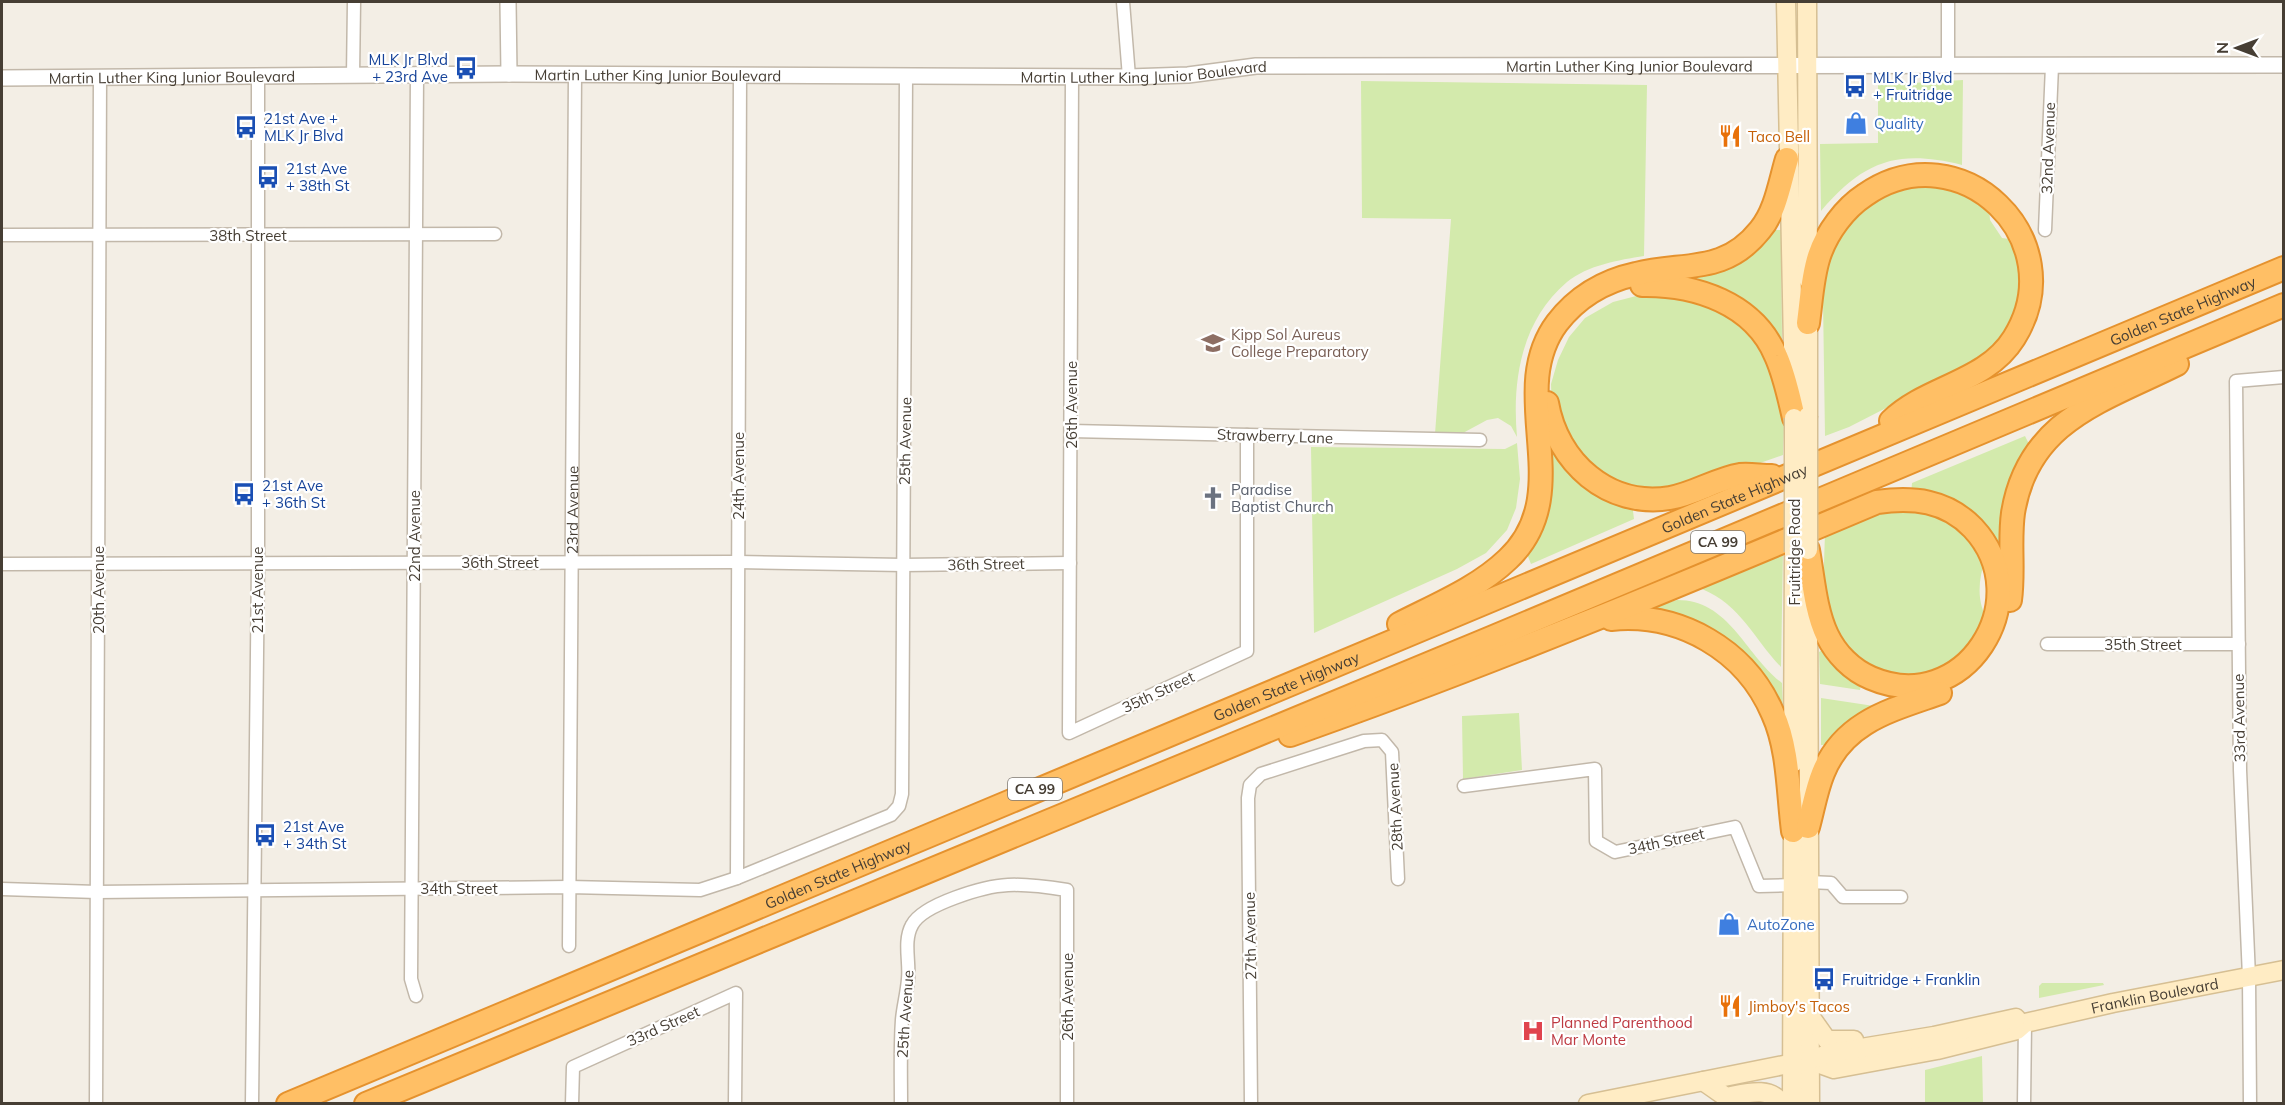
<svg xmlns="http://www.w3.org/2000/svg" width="2285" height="1105" font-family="Mulish,sans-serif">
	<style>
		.green { fill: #d3eaac }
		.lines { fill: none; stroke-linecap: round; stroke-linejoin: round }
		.minor-casing { stroke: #c2b8aa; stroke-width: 15 }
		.tertiary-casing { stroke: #c2b8aa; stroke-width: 18 }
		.secondary-casing { stroke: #d6bf93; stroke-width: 21 }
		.motorway-casing { stroke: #e5922e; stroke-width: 26 }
		.minor { stroke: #fff; stroke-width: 12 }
		.tertiary { stroke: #fff; stroke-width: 15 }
		.secondary { stroke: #ffecc4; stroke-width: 18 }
		.motorway { stroke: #ffbf65; stroke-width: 22 }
		.secondary-bridge-casing { stroke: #d6bf93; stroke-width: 21; stroke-linecap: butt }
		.secondary-bridge { stroke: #ffecc4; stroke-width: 18 }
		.labels { text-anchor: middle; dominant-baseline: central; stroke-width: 4.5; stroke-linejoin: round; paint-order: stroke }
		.shield { fill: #fff; stroke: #7e7871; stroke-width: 1.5 }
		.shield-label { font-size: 14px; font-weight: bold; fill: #463e34 }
		.transit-label { font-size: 15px; fill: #164399; stroke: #fff; text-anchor: start }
		.street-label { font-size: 15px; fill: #463e34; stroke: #fff }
		.shop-label { font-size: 15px; fill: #366cbe; stroke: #fff; text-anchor: start }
		.food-label { font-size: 15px; fill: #c56008; stroke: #fff; text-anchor: start }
		.education-label { font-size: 15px; fill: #785e54; stroke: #fff; text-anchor: start }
		.worship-label { font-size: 15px; fill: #5b616d; stroke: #fff; text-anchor: start }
		.health-label { font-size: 15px; fill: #be3a42; stroke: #fff; text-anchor: start }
	</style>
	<rect width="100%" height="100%" fill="#f3eee5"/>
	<path class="green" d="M1963,80L1962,165C1897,149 1864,161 1821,211L1820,144L1878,143V85Z
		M1361,81L1647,85L1644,256C1619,260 1588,265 1567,282C1521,321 1512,381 1517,437L1511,426L1498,418L1487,420L1463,433L1435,434L1451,219L1362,218Z
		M1949,185L1989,207L1990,220L2002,238L2016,240L2025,279L2011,334L1976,362L1849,427L1825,436L1823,300L1828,253L1850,217L1898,186Z
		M1769,230H1781L1782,340L1772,343L1696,287L1698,274Z
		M1644,294C1723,294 1772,334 1783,413C1785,427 1783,441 1783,455L1680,491H1632L1586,469L1552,411L1551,384L1558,360L1569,337L1585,318L1613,302Z
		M2025,436L2031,448L2005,552H1994L1911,495L1912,483Z
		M1517,443L1520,479L1516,508L1507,530L1486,553L1457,569L1314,633L1311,447L1505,449Z
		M1555,447L1632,503L1634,519L1531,564L1525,549L1544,449Z
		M1889,508L1927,510L1963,531L1985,560C1978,580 1976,606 1990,622L1971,654L1919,680L1868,670L1834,635L1823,593L1825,533Z
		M1783,550L1781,667C1754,639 1741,605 1702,589Z
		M1677,600C1730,600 1745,655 1782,683L1783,712L1769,696L1647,609Z
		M1824,649L1861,684L1860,690L1820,684L1819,652Z
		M1821,698L1874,706V711L1829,745H1821Z
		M1519,713L1522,770L1463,779L1462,716Z
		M2042,983H2103L2104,985L2039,998V986Z
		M1982,1056L1983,1103H1925V1070Z"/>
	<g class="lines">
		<g class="minor-casing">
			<g id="minor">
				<path d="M1123,2L1129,77"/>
				<path d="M1948,66V2"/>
				<path d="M353,76L354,2"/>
				<path d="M1072,77L1069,733L1247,651V435"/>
				<path d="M2045,230L2052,66"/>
				<path d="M2,235L495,234"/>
				<path d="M1071,431L1480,440"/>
				<path d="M2,564L738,562L903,565L1070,563"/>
				<path d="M2047,644H2239"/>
				<path d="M1464,786L1595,769L1596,841L1615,852L1735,827L1759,886L1793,885"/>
				<path d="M737,878L740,75"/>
				<path d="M1809,882L1831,883L1843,897H1901"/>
				<path d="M2,889L97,892L569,887L700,890L737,878L891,815L899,806L902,794L906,76"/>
				<path id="s1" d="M569,946L575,75"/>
				<path d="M416,996L411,979L417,75"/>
				<path d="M96,1104L100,77"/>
				<path d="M252,1104L258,563V76"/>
				<path d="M572,1104L573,1067L736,993L735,1104"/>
				<path d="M901,1104C901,1076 900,1048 902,1020C903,1007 907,993 908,979C910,962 903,941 912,925C923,904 985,886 1008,885C1028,884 1048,887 1067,890V1104"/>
				<path d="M1251,1104L1248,798L1250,785L1261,774L1364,741L1382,740L1392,752L1398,879"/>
				<path d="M2024,1104L2025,1023"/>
				<path d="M2250,1104L2249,977L2240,770L2236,381L2284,377"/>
			</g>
		</g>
		<g class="tertiary-casing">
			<g id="tertiary">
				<path d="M508,2L509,74"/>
				<path id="s2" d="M2,78L509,74L1129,77L1188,75L1256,66L2284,65"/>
			</g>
		</g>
		<g class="secondary-casing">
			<g id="secondary">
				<path d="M1786,2L1794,395"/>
				<path d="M1807,2L1808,279"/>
				<path d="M1808,309V416"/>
				<path d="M1808,591L1810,1104"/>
				<path d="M1793,763L1794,552"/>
				<path d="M1810,1016L1827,1040H1854"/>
				<path id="s3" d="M1809,1060L1834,1069L1937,1050L2017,1030L2025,1023L2113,1003L2284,970"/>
				<path d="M1703,1081L1726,1097C1744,1094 1770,1085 1782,1104"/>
				<path d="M1588,1104L1809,1060L1831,1053L1934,1036L2016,1018"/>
				<path d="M1792,1104L1793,818"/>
			</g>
		</g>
		<g class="motorway-casing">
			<g id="motorway">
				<path d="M1642,285C1695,284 1754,303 1776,356C1785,376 1789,397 1794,418"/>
				<path d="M1808,323C1811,301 1812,277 1819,256C1827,232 1845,208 1865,195C1960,129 2075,240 2014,338C1986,383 1927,386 1891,421"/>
				<path d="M1547,403C1557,462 1608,508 1670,498C1694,494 1716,479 1740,475C1750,474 1761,476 1772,476"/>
				<path d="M2010,600C2014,571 2009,541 2013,513C2028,420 2103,401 2177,364"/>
				<path d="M1611,619C1680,612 1746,650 1773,714C1789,749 1788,793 1793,831"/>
				<path d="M1399,624C1436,605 1478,588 1508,559C1579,492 1504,394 1557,323C1577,297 1604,281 1636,274C1684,262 1724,275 1760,230C1776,211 1780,182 1787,159"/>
				<path d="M1290,735C1489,665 1683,584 1877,502C1913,497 1946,500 1973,528C2040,600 1964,718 1871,678C1852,670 1836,654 1827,635C1815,610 1813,577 1808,550"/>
				<path d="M1808,827C1813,809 1816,790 1823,773C1844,721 1892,710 1940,693"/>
				<path id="s4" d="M288,1104L2284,268"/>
				<path d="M366,1104L1491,638L2284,305"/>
			</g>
		</g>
		<use href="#minor" class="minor"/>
		<use href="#tertiary" class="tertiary"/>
		<use href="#secondary" class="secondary"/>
		<use href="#motorway" class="motorway"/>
		<g class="secondary-bridge-casing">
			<path id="secondary-bridge" d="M1808,416V550
				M1794,418V552"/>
		</g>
		<use href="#secondary-bridge" class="secondary-bridge"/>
	</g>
	<defs>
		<g id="bus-bare" transform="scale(1.8)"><path d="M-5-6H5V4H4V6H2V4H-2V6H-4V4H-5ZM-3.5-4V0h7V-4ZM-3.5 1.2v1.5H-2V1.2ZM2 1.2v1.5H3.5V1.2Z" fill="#1a4fb4" stroke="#fff" stroke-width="2.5" paint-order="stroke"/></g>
		<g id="shop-bare" transform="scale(1.8)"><path d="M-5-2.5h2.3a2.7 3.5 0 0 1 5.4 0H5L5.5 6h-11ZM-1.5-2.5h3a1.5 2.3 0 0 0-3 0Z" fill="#3f7fe0" stroke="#fff" stroke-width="2.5" paint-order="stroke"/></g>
		<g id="restaurant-bare" transform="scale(1.8)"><path d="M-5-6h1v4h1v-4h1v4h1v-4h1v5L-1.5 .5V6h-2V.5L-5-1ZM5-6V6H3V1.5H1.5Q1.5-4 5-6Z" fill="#e8710a" stroke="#fff" stroke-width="2.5" paint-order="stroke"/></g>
		<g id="school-bare" transform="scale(1.8)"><path d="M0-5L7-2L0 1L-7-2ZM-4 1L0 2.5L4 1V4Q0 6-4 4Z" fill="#8d6e63" stroke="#fff" stroke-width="2.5" paint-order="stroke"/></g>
		<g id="church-bare" transform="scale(1.8)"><path d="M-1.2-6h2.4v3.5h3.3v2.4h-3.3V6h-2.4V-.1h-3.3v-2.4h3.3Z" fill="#6b7280" stroke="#fff" stroke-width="2.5" paint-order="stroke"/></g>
		<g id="hospital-bare" transform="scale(1.8)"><path d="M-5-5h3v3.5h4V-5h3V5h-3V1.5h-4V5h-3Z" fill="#e0444e" stroke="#fff" stroke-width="2.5" paint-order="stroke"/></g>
	</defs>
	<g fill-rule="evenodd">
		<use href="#bus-bare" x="466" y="68"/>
		<use href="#bus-bare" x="1855" y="86"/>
		<use href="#shop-bare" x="1856" y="123"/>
		<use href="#bus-bare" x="246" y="127"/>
		<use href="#restaurant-bare" x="1730" y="136"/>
		<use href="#bus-bare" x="268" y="177"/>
		<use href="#school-bare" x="1213" y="343"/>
		<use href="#bus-bare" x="244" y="494"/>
		<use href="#church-bare" x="1213" y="498"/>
		<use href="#bus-bare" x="265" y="835"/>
		<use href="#shop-bare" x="1729" y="924"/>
		<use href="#bus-bare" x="1824" y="979"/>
		<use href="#restaurant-bare" x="1730" y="1006"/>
		<use href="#hospital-bare" x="1533" y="1031"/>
	</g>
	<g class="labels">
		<g class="shield">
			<rect x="1691" y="531" width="54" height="22" rx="4.5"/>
			<rect x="1008" y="778" width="54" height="22" rx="4.5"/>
		</g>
		<g class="shield-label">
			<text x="1718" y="542">CA 99</text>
			<text x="1035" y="789">CA 99</text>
		</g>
		<g class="transit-label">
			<text x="448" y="59" text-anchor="end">MLK Jr Blvd<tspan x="448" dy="17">+ 23rd Ave</tspan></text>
			<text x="1873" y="77">MLK Jr Blvd<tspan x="1873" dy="17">+ Fruitridge</tspan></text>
			<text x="264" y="118">21st Ave +<tspan x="264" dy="17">MLK Jr Blvd</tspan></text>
			<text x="286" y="168">21st Ave<tspan x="286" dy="17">+ 38th St</tspan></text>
			<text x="262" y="485">21st Ave<tspan x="262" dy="17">+ 36th St</tspan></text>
			<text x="283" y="826">21st Ave<tspan x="283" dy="17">+ 34th St</tspan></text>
			<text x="1842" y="979">Fruitridge + Franklin</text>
		</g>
		<g class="street-label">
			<text stroke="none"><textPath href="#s2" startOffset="1628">Martin Luther King Junior Boulevard</textPath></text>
			<text stroke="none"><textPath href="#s2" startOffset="1142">Martin Luther King Junior Boulevard</textPath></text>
			<text stroke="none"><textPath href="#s2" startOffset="656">Martin Luther King Junior Boulevard</textPath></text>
			<text stroke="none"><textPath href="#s2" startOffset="170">Martin Luther King Junior Boulevard</textPath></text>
			<text transform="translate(2048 148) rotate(-88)">32nd Avenue</text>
			<text x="248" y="235">38th Street</text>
			<text stroke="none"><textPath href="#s4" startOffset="2054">Golden State Highway</textPath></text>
			<text transform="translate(1071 405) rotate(-90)">26th Avenue</text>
			<text transform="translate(1275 436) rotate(2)">Strawberry Lane</text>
			<text transform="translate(905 441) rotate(-89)">25th Avenue</text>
			<text transform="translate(738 476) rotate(-90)">24th Avenue</text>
			<text stroke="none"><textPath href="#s4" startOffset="1568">Golden State Highway</textPath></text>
			<text stroke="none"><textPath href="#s1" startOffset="436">23rd Avenue</textPath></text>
			<text transform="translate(414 536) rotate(-90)">22nd Avenue</text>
			<text transform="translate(1794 552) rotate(-90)">Fruitridge Road</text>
			<text x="500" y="562">36th Street</text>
			<text transform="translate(986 564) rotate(-1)">36th Street</text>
			<text transform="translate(98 590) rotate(-90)">20th Avenue</text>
			<text transform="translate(257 590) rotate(-90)">21st Avenue</text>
			<text x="2143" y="644">35th Street</text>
			<text stroke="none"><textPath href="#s4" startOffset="1082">Golden State Highway</textPath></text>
			<text transform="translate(1158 692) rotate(-25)">35th Street</text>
			<text transform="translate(2239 718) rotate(-91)">33rd Avenue</text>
			<text transform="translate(1395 807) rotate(-93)">28th Avenue</text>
			<text transform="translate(1666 841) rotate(-12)">34th Street</text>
			<text stroke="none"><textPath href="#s4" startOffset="596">Golden State Highway</textPath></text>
			<text x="459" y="888">34th Street</text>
			<text transform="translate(1250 936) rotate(-91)">27th Avenue</text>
			<text stroke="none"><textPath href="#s3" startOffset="357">Franklin Boulevard</textPath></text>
			<text transform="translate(1067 997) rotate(-90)">26th Avenue</text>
			<text transform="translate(905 1014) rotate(-86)">25th Avenue</text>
			<text transform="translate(663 1026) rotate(-24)">33rd Street</text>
		</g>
		<g class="shop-label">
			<text x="1874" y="123">Quality</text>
			<text x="1747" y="924">AutoZone</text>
		</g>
		<g class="food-label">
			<text x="1748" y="136">Taco Bell</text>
			<text x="1748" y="1006">Jimboy's Tacos</text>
		</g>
		<g class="education-label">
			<text x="1231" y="334">Kipp Sol Aureus<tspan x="1231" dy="17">College Preparatory</tspan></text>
		</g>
		<g class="worship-label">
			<text x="1231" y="489">Paradise<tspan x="1231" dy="17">Baptist Church</tspan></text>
		</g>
		<g class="health-label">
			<text x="1551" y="1022">Planned Parenthood<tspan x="1551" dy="17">Mar Monte</tspan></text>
		</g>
	</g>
	<rect width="2285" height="1105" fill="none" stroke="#463e34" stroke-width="6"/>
	<g transform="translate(2237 48) rotate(270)" stroke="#ffffff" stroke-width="4.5" paint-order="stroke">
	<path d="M0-4.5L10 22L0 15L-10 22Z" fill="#463e34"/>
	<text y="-9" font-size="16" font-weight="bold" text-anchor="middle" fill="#463e34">N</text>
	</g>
</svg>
